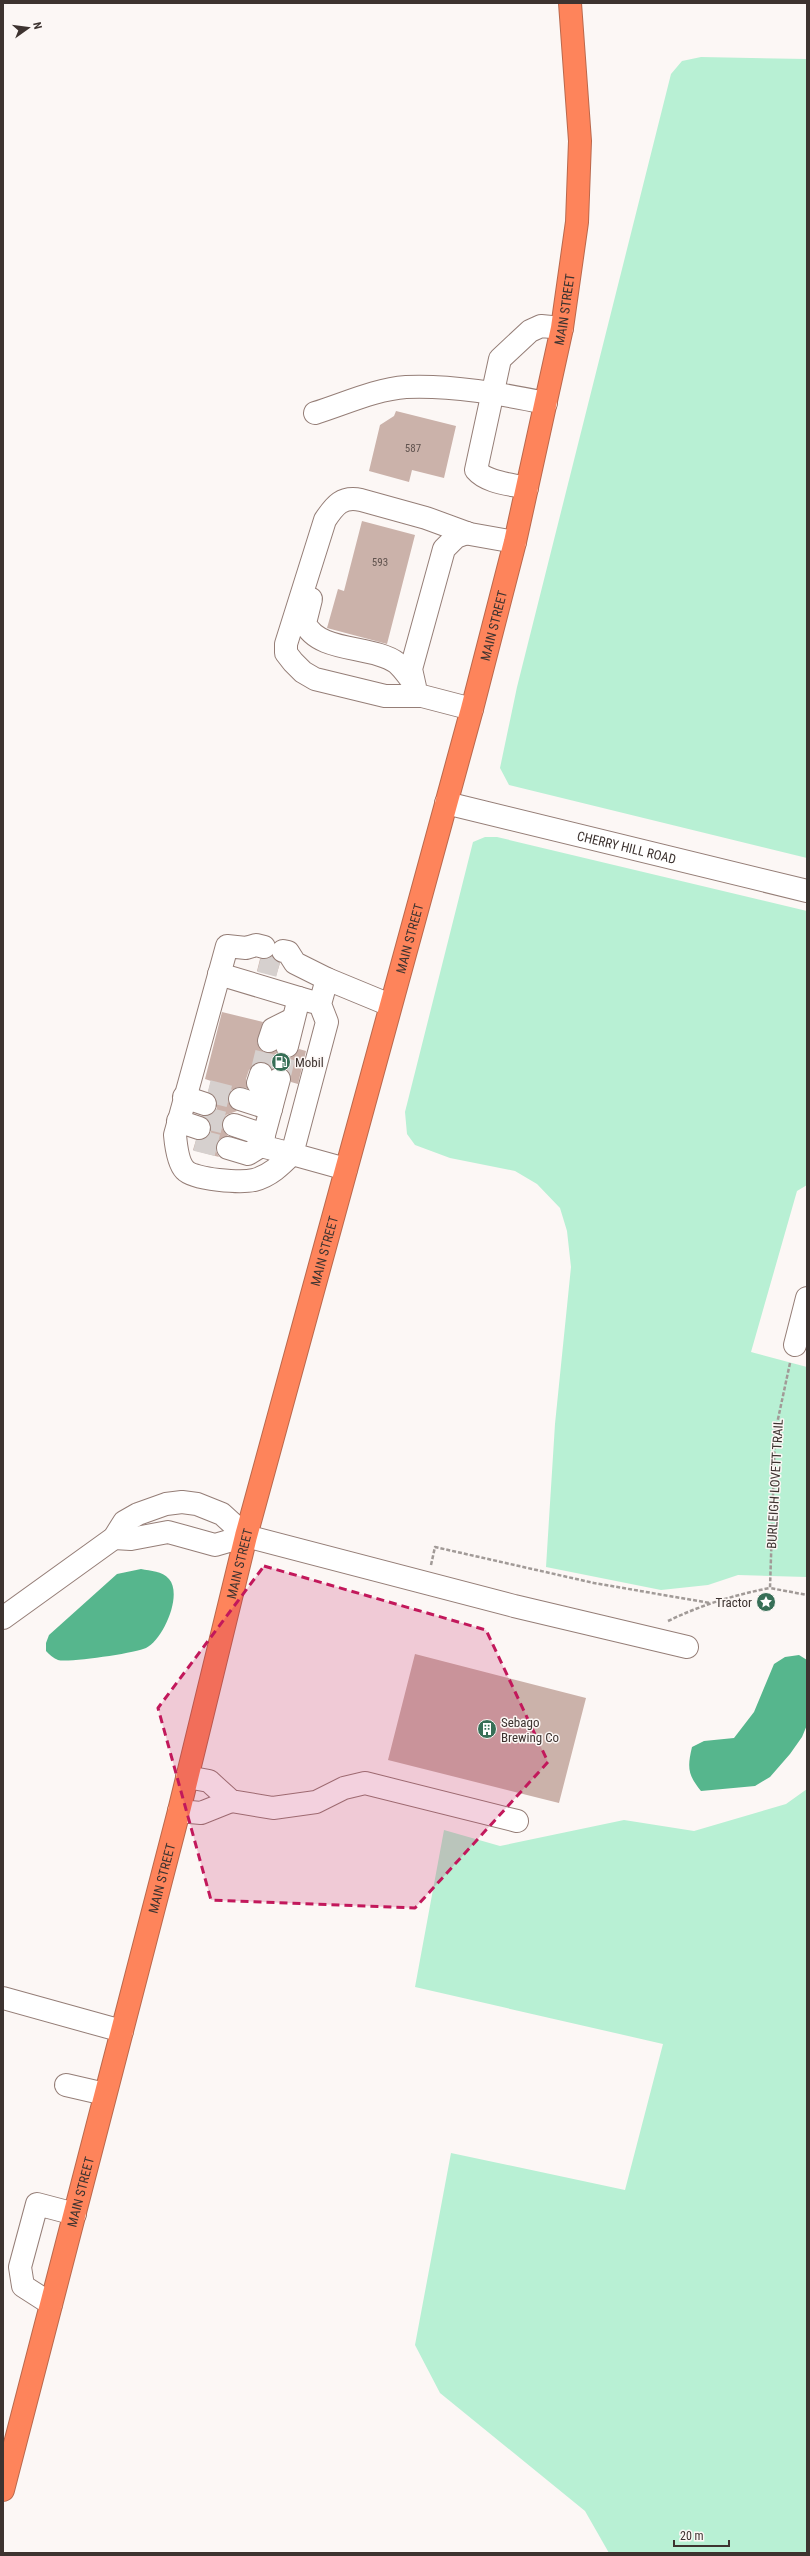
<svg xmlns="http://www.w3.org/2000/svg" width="810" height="2556" font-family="'Roboto Condensed',sans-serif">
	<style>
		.green { fill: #b8f0d4 }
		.water { fill: #56b68d }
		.building { fill: #cbb2aa }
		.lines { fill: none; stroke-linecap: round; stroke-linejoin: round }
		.minor-tunnel { stroke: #d6d0ce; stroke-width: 22; stroke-dasharray: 22 11; stroke-linecap: butt }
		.minor-casing { stroke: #957e77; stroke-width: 24 }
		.highway-casing { stroke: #ba684c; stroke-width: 24 }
		.path { stroke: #a19a97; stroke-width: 2.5; stroke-dasharray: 4 2; stroke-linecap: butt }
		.minor { stroke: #fff; stroke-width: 22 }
		.highway { stroke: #fe845b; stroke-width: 22 }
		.marked { fill: #c2185b; fill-opacity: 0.2; stroke: #c2185b; stroke-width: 3; stroke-dasharray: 8 5; stroke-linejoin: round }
		.labels { text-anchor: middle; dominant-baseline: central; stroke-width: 3; stroke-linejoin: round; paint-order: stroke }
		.number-label { font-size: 11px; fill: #60534e }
		.street-label { font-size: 13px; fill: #3d3330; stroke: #fcf7f5 }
		.poi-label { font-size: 13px; fill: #3d3330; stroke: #fcf7f5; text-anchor: start }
	</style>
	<rect width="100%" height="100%" fill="#fcf7f5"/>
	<path class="green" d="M701,57L807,59V858L509,785L500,768L517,687L671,74L682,61Z
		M485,837H497L807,911V1185L797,1191L751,1352L807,1367V1577L738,1575L708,1585L661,1590L546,1567L555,1424L571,1267L567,1231L560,1208L537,1184L515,1171L450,1158L415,1145L407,1134L405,1112L473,842Z
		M807,1789V2553H609L585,2511L440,2393L415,2345L451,2153L625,2190L663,2044L415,1987L444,1830L500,1846L624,1820L694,1831L786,1804Z"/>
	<path class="water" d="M141,1569C151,1571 162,1571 169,1579C183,1595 163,1640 146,1648C136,1653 68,1663 58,1660C53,1658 49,1654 46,1651V1643L49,1635L117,1574Z
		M799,1655L807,1660V1725L802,1737L790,1754L770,1777L755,1786L701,1791C688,1775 687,1768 692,1747L704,1741L734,1738L754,1712L774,1664L785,1657Z"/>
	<path class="building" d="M396,411L456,426L444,478L412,470L409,482L369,471L380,425L394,416Z
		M362,521L415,535L387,644L327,628L338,589L344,591Z
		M272,956L280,963L276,976L257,971L260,959Z
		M222,1012L263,1022L257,1043L265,1053L276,1051L284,1058H290L299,1049L306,1051L298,1084L291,1082V1075L283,1067L272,1069L265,1062H259L249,1070L246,1079L247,1088L238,1087L231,1090L228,1102L237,1111L226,1115L222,1121V1128L228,1136L220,1139L216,1144V1151L219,1157L193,1150L196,1140L207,1138L211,1132L209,1120L203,1116L213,1114L217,1108L215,1096L208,1092L211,1081L205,1079Z
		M415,1654L586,1698L559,1803L388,1760Z"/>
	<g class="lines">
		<path class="minor-tunnel" d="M260,961L279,966
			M261,1074L269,1041
			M279,1079L287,1046
			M208,1091L240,1099
			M202,1117L234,1125
			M196,1140L228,1148"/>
		<g class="minor-casing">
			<g id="minor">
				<path d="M315,413C344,404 376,389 406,387C453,385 501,394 546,403"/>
				<path d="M527,488C511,484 487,483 476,470L500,359L530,331L541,326L562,328"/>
				<path d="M453,531L515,542"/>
				<path d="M467,533L426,518L361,500C342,496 335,505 325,520L286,644V653L293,662L303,672L315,679L385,696H422L472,709"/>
				<path d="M311,599L305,623C318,653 373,645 397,663C403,668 408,676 413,682"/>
				<path d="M415,687L411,669L444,549L456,537L467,533"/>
				<path id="s1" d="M446,803L807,891"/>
				<path d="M264,947L256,945L246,948L227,946L175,1135C176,1146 178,1163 185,1170C194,1180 242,1183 254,1180C270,1176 281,1165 292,1154L261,1146L279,1079"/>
				<path d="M283,951L288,952L295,963L327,979"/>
				<path d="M219,974L299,998"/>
				<path d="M269,1041L273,1029L293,1019"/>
				<path d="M287,1046L299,998L313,1002"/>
				<path d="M261,1074L258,1083L272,1104"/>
				<path d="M184,1097L205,1104"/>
				<path d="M240,1099L271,1109"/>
				<path d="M178,1121L199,1128"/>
				<path d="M234,1125L264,1135"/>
				<path d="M228,1148L248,1154L261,1146"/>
				<path d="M346,1169L292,1154L327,1022L320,1004L327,979L390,1005"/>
				<path d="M795,1345L807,1298"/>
				<path d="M114,1538L131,1539L168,1532L215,1545L246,1536"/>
				<path d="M3,1618L114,1538L124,1522L138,1514L166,1504L182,1502L197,1504L222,1514L246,1536L514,1606L687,1647"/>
				<path d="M187,1777L209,1781L231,1801L273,1808L316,1802L344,1788L365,1783L517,1821"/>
				<path d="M179,1811L201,1813L231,1801"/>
				<path d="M3,1998L122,2031"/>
				<path d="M66,2085L105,2094"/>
				<path d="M51,2304L23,2286L20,2267L37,2204L75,2214"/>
			</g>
		</g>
		<g class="highway-casing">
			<g id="highway">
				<path id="s2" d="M3,2490L179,1811L246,1536L472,709L515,542L562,328L577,222L580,141L570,3"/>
			</g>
		</g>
		<path class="path" d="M790,1363L775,1433L770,1588L807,1595
			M431,1565L435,1547L594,1583L710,1603
			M668,1621C701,1605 734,1595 770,1588"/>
		<use href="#minor" class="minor"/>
		<use href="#highway" class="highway"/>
	</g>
	<path class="marked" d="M264,1566L486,1630L548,1762L415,1908L211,1900L158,1708Z"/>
	<defs>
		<g id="fuel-disc" transform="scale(1)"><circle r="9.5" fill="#376f57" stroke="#fcf7f5"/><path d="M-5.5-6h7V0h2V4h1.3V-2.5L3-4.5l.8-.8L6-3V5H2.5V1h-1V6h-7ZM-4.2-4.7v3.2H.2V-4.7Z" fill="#fff"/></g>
		<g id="sight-disc" transform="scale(1)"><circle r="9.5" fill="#376f57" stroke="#fcf7f5"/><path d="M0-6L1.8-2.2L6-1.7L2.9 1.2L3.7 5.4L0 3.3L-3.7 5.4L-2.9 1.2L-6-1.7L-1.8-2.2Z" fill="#fff"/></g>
		<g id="building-disc" transform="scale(1)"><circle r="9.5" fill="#376f57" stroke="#fcf7f5"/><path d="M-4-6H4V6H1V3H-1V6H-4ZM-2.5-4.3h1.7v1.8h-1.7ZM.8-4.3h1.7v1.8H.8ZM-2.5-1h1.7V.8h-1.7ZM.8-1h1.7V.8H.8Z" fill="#fff"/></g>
	</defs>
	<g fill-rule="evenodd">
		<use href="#fuel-disc" x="281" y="1062"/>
		<use href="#sight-disc" x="766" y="1602"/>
		<use href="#building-disc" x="487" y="1729"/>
	</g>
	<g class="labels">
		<g class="number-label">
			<text x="413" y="448">587</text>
			<text x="380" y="562">593</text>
		</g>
		<g class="street-label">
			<text stroke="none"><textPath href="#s2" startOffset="2252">MAIN STREET</textPath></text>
			<text stroke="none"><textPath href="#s2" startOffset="1928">MAIN STREET</textPath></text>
			<text stroke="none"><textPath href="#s1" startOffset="186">CHERRY HILL ROAD</textPath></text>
			<text stroke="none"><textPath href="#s2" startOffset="1604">MAIN STREET</textPath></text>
			<text stroke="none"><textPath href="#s2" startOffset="1280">MAIN STREET</textPath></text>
			<text transform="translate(775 1484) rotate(-87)">BURLEIGH LOVETT TRAIL</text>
			<text stroke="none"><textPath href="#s2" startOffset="956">MAIN STREET</textPath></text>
			<text stroke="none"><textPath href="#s2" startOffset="632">MAIN STREET</textPath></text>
			<text stroke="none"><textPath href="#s2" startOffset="308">MAIN STREET</textPath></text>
		</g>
		<g class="poi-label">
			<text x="295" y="1062">Mobil</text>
			<text x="752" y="1602" text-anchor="end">Tractor</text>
			<text x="501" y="1722">Sebago<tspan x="501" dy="15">Brewing Co</tspan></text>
		</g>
	</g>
	<rect width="810" height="2556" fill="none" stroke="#3d3330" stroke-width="8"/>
	<g transform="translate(28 28) rotate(76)" stroke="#fcf7f5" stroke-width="3" paint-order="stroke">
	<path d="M0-3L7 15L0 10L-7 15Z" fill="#3d3330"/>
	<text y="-6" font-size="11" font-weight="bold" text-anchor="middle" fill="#3d3330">N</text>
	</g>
	<path d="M674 2540v6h55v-6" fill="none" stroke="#3d3330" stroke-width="2"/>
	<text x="680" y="2540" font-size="12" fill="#3d3330" stroke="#fcf7f5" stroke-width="3" paint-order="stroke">20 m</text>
</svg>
